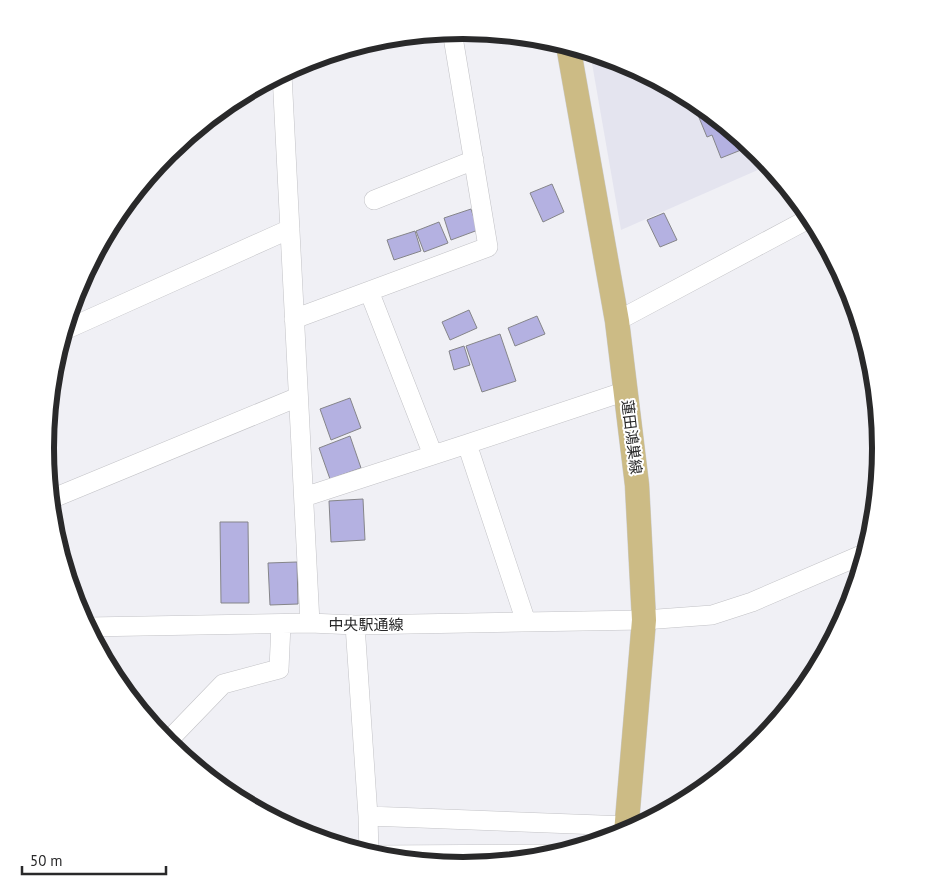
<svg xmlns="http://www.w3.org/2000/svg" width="927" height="896" font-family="'PT Sans','Noto Sans JP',sans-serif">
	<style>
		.built { fill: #e4e4ef }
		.building { fill: #b4b1e1; stroke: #858589 }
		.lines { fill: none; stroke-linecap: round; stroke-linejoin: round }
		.minor-casing { stroke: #c2c2c6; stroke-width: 20 }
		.major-casing { stroke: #ccc; stroke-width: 25 }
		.minor { stroke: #fff; stroke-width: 19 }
		.major { stroke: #ccbb85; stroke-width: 24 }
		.labels { text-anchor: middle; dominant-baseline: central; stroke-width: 4; stroke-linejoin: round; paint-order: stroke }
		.street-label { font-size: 15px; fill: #29292a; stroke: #fff }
		.rim { fill: none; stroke: #29292a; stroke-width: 6 }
	</style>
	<rect width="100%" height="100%" fill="#f0f0f5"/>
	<path class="built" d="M590,52L624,62L696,101L759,153L769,165L621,230Z"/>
	<path class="building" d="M691,98L696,101L751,146L721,158L712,135L707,137Z
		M552,184L564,212L543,222L530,193Z
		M471,209L478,230L451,240L444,218Z
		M664,213L677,240L660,247L647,220Z
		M439,222L448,243L424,252L416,231Z
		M415,231L421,251L394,260L387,240Z
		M469,310L477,328L450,340L442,322Z
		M537,316L545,334L515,346L508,328Z
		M500,334L516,381L482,392L466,346Z
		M464,346L470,365L454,370L449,351Z
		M350,398L361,428L331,440L320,409Z
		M350,436L361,468L330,479L319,448Z
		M363,499L365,540L331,542L329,501Z
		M220,522H248L249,603H221Z
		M297,562L298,604L270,605L268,563Z"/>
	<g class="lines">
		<g class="minor-casing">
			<path id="minor" d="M300,63L307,61
				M282,74L310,623
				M374,200L474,160
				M369,291L433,455
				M294,319L488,247L452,31
				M617,321L812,217
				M65,330L290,229
				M467,444L526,622
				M304,497L467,444L626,391
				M51,499L298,397
				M355,625L368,816L369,854
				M88,627L310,623L355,625L644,620L712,615L752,602L866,553
				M167,742L223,684L279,669L281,624
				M368,816L627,826
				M373,855L557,854"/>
		</g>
		<g class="major-casing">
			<path id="major" d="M568,45L617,321L637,485L644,620L626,833"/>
		</g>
		<use href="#minor" class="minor"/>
		<use href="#major" class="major"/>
	</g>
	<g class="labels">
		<g class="street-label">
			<text transform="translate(632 437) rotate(83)">蓮田鴻巣線</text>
			<text x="366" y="624">中央駅通線</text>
		</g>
	</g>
	<path d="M0 0H927V896H0ZM54 448a409 409 0 1 1 818 0a409 409 0 1 1-818 0Z" fill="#fff" fill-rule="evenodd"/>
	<path class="rim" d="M54 448a409 409 0 1 1 818 0a409 409 0 1 1-818 0Z"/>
	<path d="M22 866v8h144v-8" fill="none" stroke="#29292a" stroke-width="2.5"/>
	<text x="30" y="866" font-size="15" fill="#29292a" stroke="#ffffff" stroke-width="4" paint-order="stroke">50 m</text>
</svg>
